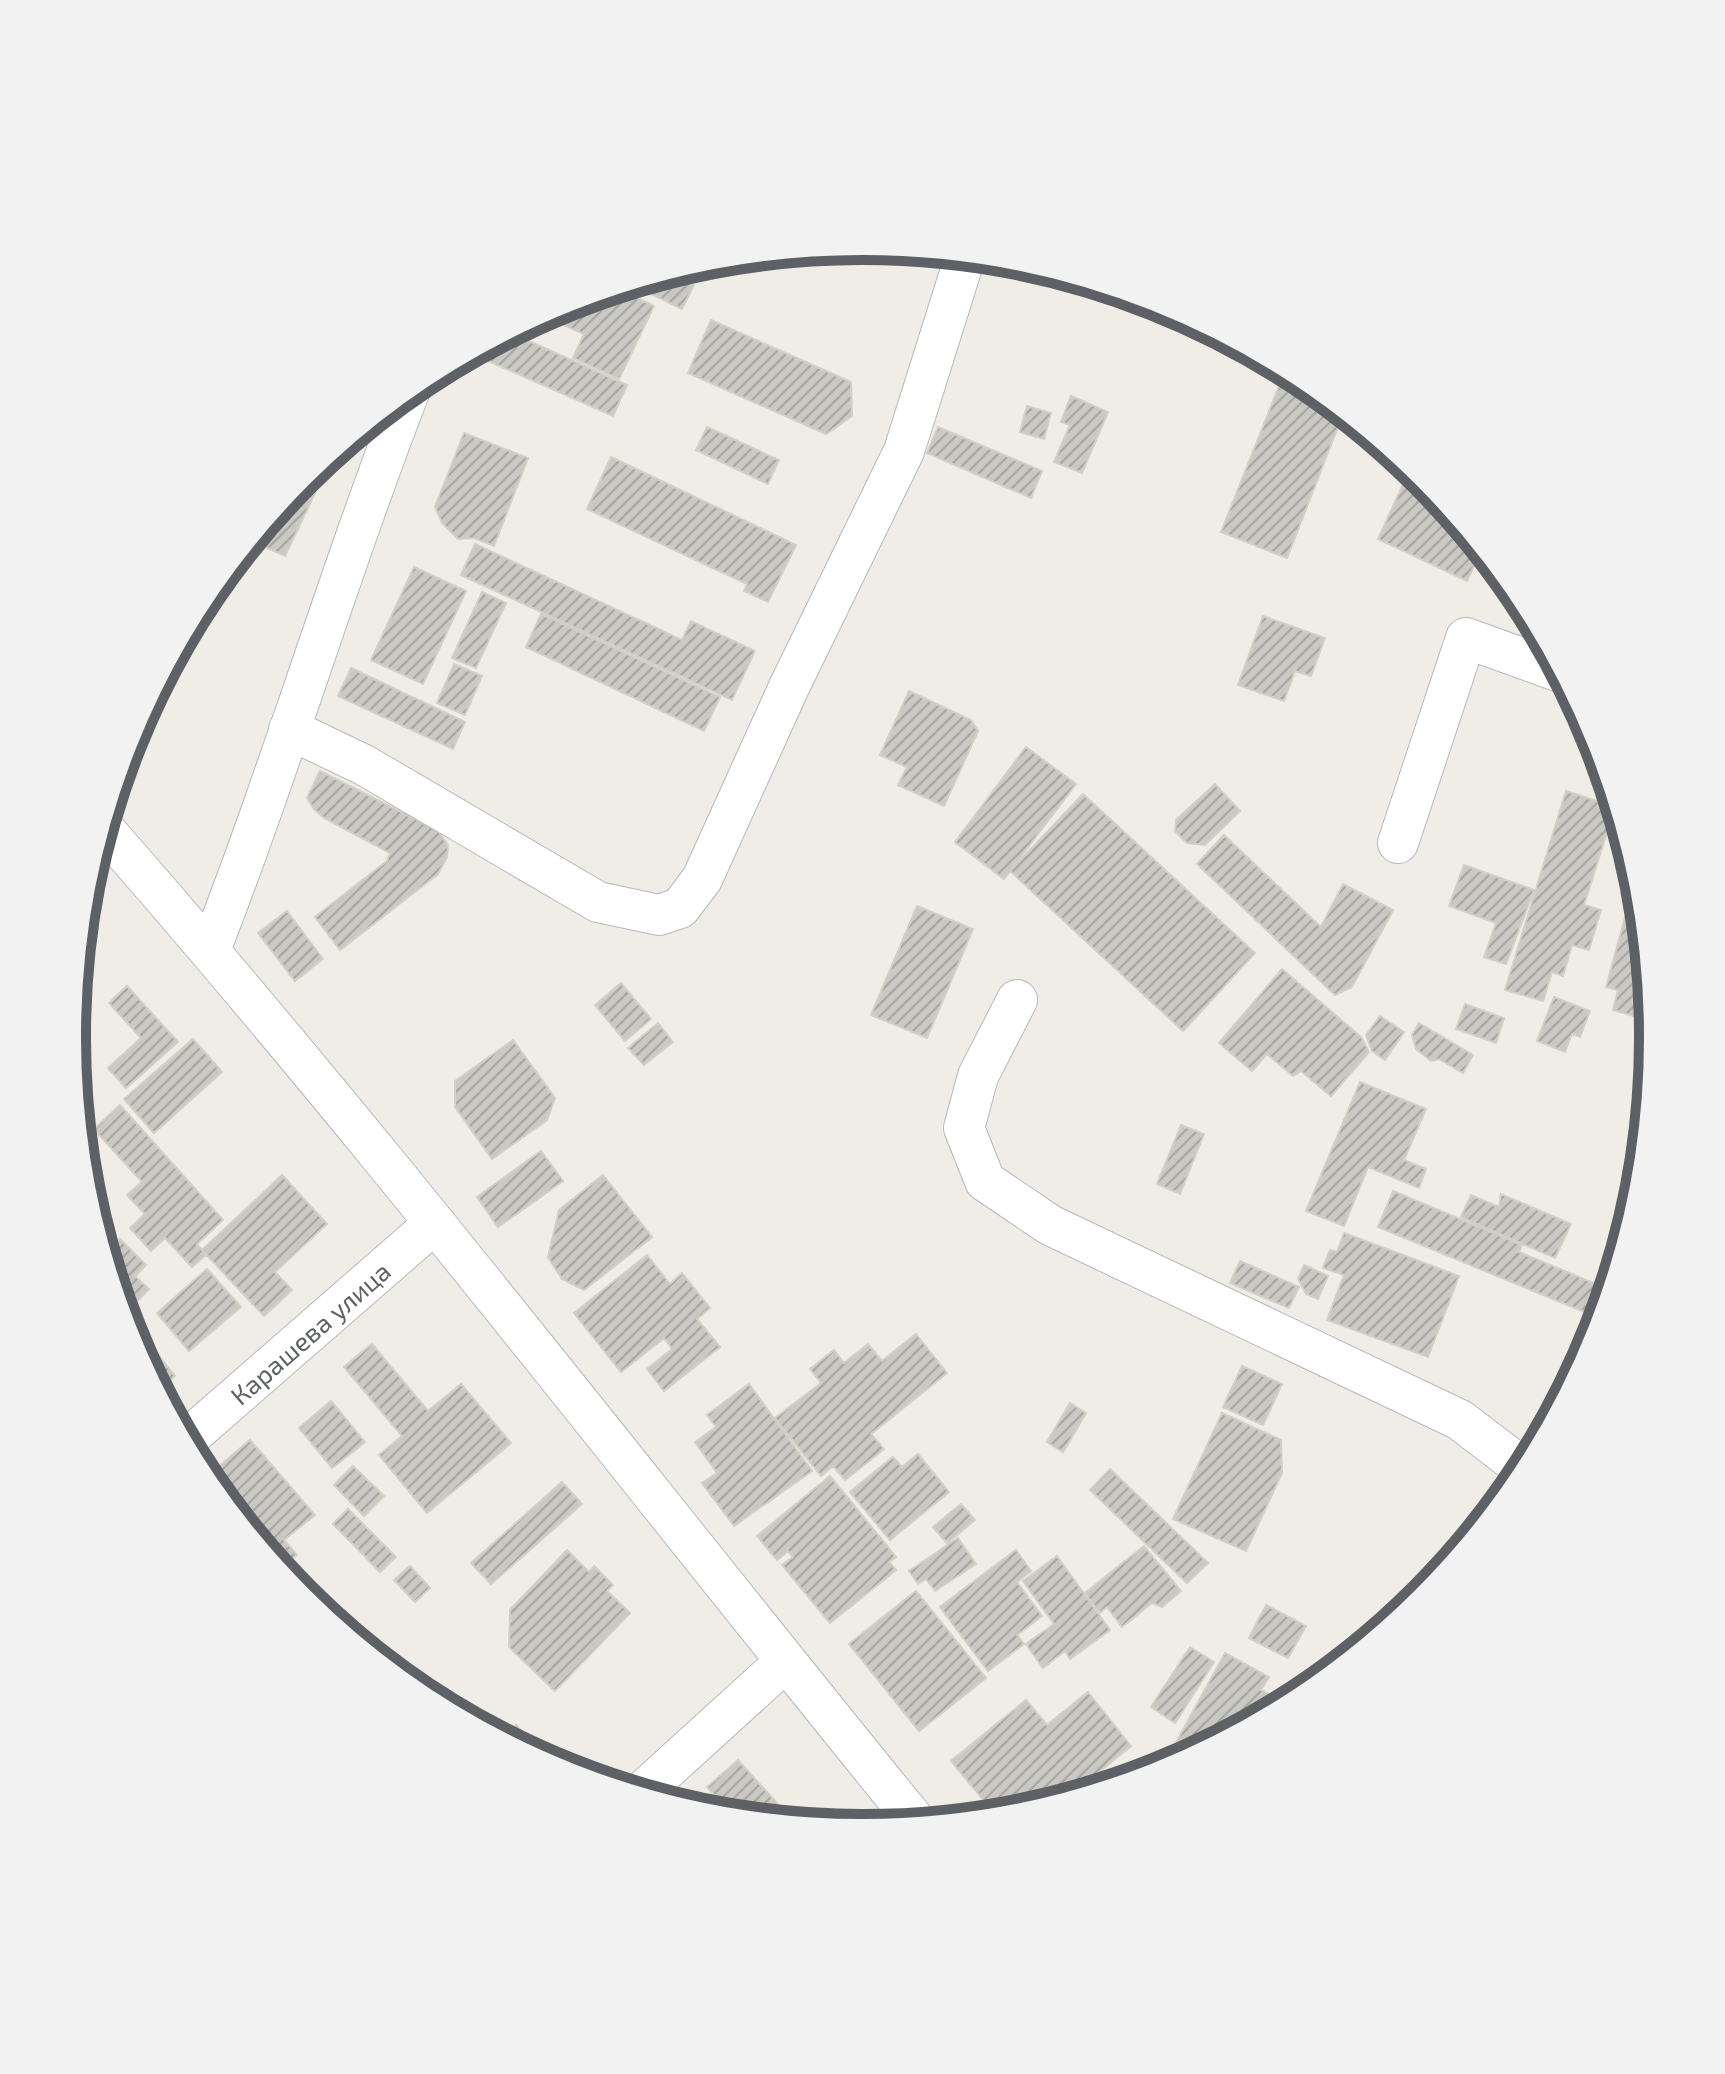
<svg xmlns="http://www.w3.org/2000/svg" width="1725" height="2074" font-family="'Exo 2',sans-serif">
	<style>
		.building { fill: url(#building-hatch); stroke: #d4cfc4; stroke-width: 2 }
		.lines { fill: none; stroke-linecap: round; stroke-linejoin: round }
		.minor-casing { stroke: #b6b8bc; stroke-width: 42 }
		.minor { stroke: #fff; stroke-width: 40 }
		.labels { text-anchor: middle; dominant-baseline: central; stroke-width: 6; stroke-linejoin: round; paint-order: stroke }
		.street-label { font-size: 26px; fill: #5d6165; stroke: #fff }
		.rim { fill: none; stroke: #5d6165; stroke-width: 10 }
	</style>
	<defs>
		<pattern id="building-hatch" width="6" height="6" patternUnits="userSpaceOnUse" patternTransform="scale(2)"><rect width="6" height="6" fill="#cac8c2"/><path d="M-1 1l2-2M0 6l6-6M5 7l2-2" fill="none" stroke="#a7a6a1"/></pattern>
	</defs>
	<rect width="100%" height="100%" fill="#efede5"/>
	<path class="building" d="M670,273L694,285L682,309L632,285Z
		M618,289L654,306L619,379L573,358L584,334L543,316L560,307Z
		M711,320L851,382L852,416L826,434L688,373Z
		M511,333L627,385L613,416L486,360L494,342Z
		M1285,371L1302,380L1343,414L1287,558L1221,532Z
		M1071,396L1108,412L1082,473L1054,462L1070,425L1061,422Z
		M1027,406L1051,413L1044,439L1020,432Z
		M707,427L779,460L768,484L696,450Z
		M938,427L1042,471L1031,498L927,453Z
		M464,433L528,458L494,546L474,538L458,539L442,523L435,507Z
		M611,457L796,545L768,602L744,591L747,584L587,509Z
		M1410,469L1481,551L1467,581L1378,539Z
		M302,480L300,484L316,491L285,556L252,541Z
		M475,544L682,640L691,621L755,651L732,700L461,575Z
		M414,567L466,591L423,684L371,660Z
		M482,592L506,603L476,668L452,658Z
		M541,614L720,697L704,731L526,647Z
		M1263,616L1325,638L1311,676L1295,671L1284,701L1238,685Z
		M454,664L482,676L465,715L437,703Z
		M351,668L465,722L453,749L338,696Z
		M909,691L971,720L978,731L944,806L898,785L907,767L880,755Z
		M1026,747L1076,784L1004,879L955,842Z
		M320,771L437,830L448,845L447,857L438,874L340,950L315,917L387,861L390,853L324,818L314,809L307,798Z
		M1215,784L1240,811L1205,845L1187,843L1175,831L1176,820Z
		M1566,791L1615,807L1584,905L1601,910L1589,950L1572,945L1563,976L1552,972L1543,1001L1505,990Z
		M1083,794L1255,953L1183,1031L1010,871Z
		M1224,835L1321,927L1343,884L1393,910L1352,987L1335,995L1197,864Z
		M1464,865L1534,890L1506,964L1484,957L1496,923L1449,906Z
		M917,906L973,929L927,1038L871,1015Z
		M287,911L323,959L295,981L258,933Z
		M1626,914L1641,919L1651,1021L1613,1010L1618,990L1606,987Z
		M1282,969L1361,1037L1369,1052L1331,1096L1301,1071L1293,1076L1267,1054L1252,1071L1219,1043Z
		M621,983L651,1019L625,1041L595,1005Z
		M127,986L178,1042L126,1088L108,1068L141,1038L109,1003Z
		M1554,997L1590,1011L1580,1037L1572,1034L1565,1052L1537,1041Z
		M1465,1004L1504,1018L1496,1043L1456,1029Z
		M1380,1016L1404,1032L1385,1060L1372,1051L1366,1035Z
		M658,1023L673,1042L644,1065L628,1048Z
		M1419,1023L1473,1055L1463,1073L1439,1059L1431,1061L1416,1049L1412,1035Z
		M193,1039L222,1072L154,1133L124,1099Z
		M513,1040L555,1098L547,1120L492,1159L455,1107V1081Z
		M1360,1082L1426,1109L1404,1160L1426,1169L1419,1188L1368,1167L1344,1226L1306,1211Z
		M120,1105L223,1220L197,1244L206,1255L192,1267L165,1238L151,1251L130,1228L145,1214L127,1195L142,1182L94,1129Z
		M1181,1125L1204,1134L1180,1194L1157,1184Z
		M541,1151L563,1181L498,1227L477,1197Z
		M282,1175L327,1224L275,1272L292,1290L264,1316L202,1250Z
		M603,1175L652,1237L584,1290L562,1279L548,1257L559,1210Z
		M1393,1191L1522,1245L1519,1252L1608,1289L1599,1318L1378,1227Z
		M1501,1194L1571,1224L1555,1258L1461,1217L1471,1195L1499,1207Z
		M1344,1233L1459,1276L1428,1357L1327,1320L1344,1275L1323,1268L1330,1250L1337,1252Z
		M120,1239L146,1265L135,1276L149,1289L128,1311L121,1304L106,1253Z
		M647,1255L670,1284L682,1273L710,1308L697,1319L720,1347L664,1391L647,1369L672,1349L664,1338L621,1372L574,1313Z
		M1240,1261L1299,1287L1289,1308L1230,1283Z
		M1304,1265L1328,1276L1318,1299L1306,1294L1298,1279Z
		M207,1269L241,1307L189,1351L157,1313Z
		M138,1330L175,1376L159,1389L132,1339Z
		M916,1334L947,1373L871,1434L884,1449L845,1480L833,1466L821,1476L775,1418L821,1383L810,1369L834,1350L844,1363L868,1344L882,1361Z
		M372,1344L428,1411L461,1384L511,1443L427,1513L379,1455L402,1436L344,1367Z
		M1242,1366L1282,1384L1263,1425L1223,1407Z
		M749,1384L812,1471L734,1526L702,1483L717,1473L695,1442L716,1427L707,1415Z
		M331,1401L365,1442L332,1468L299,1428Z
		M1070,1403L1086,1413L1063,1452L1047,1442Z
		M1222,1413L1281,1440L1282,1473L1246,1551L1173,1519Z
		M250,1440L315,1515L284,1540L297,1555L281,1568L219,1493L231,1484L217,1468Z
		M918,1454L949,1492L890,1540L850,1492L893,1457L902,1467Z
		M353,1466L384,1496L364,1516L334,1485Z
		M1110,1469L1208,1563L1187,1583L1090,1490Z
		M830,1476L896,1557L889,1562L896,1570L830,1623L782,1565L793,1557L788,1551L777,1560L757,1536Z
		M562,1482L582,1504L491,1584L471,1563Z
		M961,1504L975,1520L947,1543L933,1527Z
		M348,1509L396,1557L380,1572L333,1524Z
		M958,1538L976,1564L935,1591L926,1579L918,1584L909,1571Z
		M1144,1546L1181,1591L1162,1607L1152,1603L1122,1627L1107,1607L1100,1613L1085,1593Z
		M567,1550L589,1572L594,1566L613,1585L607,1591L630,1613L555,1691L509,1647L510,1610Z
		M1016,1550L1031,1571L1017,1582L1042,1616L1017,1635L1024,1644L988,1671L940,1607Z
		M1057,1556L1110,1630L1070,1659L1065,1651L1043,1668L1026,1644L1054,1624L1023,1581Z
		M410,1566L430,1588L415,1602L394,1580Z
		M916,1591L986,1678L919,1731L849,1644Z
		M1266,1605L1306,1626L1288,1658L1249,1638Z
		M1190,1647L1214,1662L1175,1723L1151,1707Z
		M1225,1653L1269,1677L1261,1690L1274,1697L1264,1714L1175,1762L1168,1757Z
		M1088,1692L1131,1746L1068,1797L1016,1812L995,1814L951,1761L1026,1700L1047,1725Z
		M516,1725L543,1758L502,1736Z
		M738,1760L793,1821L732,1815L707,1787Z"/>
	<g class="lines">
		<g class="minor-casing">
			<g id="minor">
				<path d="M289,729L364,765L598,902L659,915L680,908L702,879L789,687L904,451L965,257"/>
				<path d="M104,829C386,1150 646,1491 916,1822"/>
				<path d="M1398,843L1466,638L1560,672"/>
				<path d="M210,950C282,766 338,575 410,390"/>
				<path d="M1017,1000L978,1076L964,1128L985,1181L1050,1225L1460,1420L1524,1469"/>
				<path id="s1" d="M186,1440L435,1223"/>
				<path d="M642,1792L785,1662"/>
			</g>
		</g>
		<use href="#minor" class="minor"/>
	</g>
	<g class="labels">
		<g class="street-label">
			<text stroke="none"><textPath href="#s1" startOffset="164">Карашева улица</textPath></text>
		</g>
	</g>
	<path d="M0 0H1725V2074H0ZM862 260H863A776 776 0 0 1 1639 1036V1038A776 776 0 0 1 863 1814H862A776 776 0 0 1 86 1038V1036A776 776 0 0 1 862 260Z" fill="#f2f2f3" fill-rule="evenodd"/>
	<path class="rim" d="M862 260H863A776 776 0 0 1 1639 1036V1038A776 776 0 0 1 863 1814H862A776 776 0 0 1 86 1038V1036A776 776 0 0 1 862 260Z"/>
</svg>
